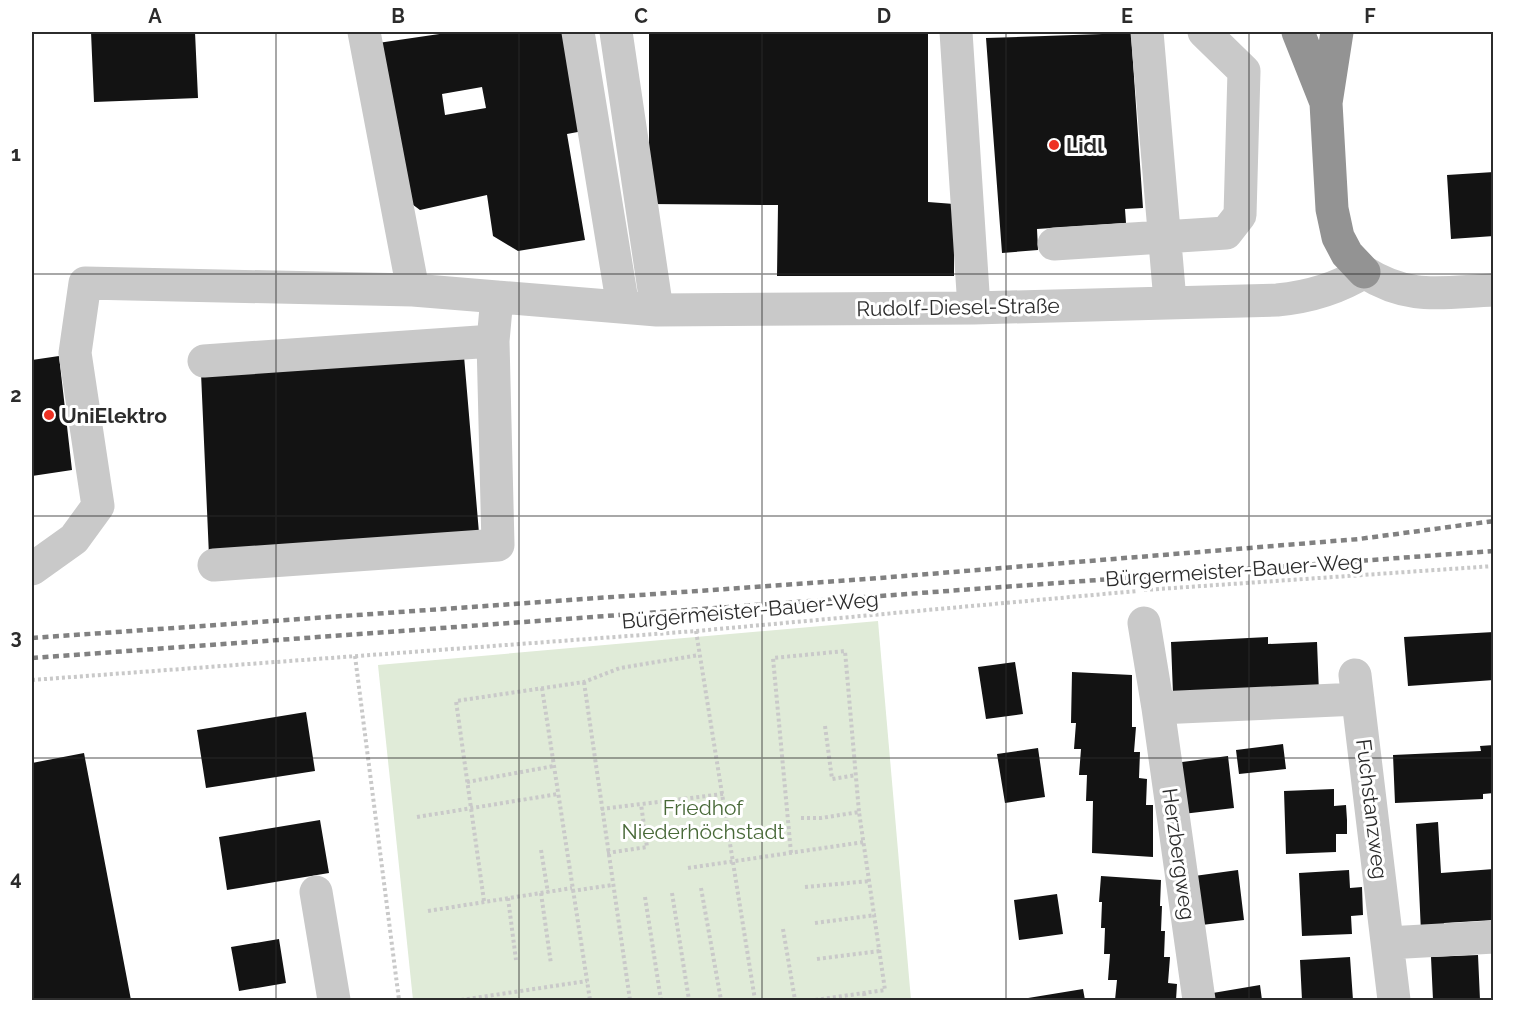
<svg xmlns="http://www.w3.org/2000/svg" width="1525" height="1032" font-family="Raleway,sans-serif">
	<style>
		.green { fill: #e0ebd8 }
		.building { fill: #131313; fill-rule: evenodd }
		.lines { fill: none; stroke-linecap: round; stroke-linejoin: round }
		.path { stroke: #c9c9c9; stroke-width: 4; stroke-dasharray: 3 3; stroke-linecap: butt }
		.minor { stroke: #c9c9c9; stroke-width: 33 }
		.highway { stroke: #939393; stroke-width: 33 }
		.rail { stroke: #818181; stroke-width: 4.5; stroke-dasharray: 6 4.5; stroke-linecap: butt }
		.grid { fill: none; stroke: #2c2c2c; stroke-width: 1.5; stroke-opacity: 0.55 }
		.poi-dot { fill: #ee3123; stroke: #fff; stroke-width: 2 }
		.labels { text-anchor: middle; dominant-baseline: central; stroke-width: 6; stroke-linejoin: round; paint-order: stroke }
		.poi-label { font-size: 21px; font-weight: bold; fill: #2c2c2c; stroke: #fff; text-anchor: start }
		.street-label { font-size: 21px; fill: #2c2c2c; stroke: #fff }
		.park-label { font-size: 21px; fill: #486938; stroke: #fff }
		.neatline { fill: none; stroke: #2c2c2c; stroke-width: 2 }
		.grid-label { font-size: 20px; text-anchor: middle; font-weight: bold; fill: #2c2c2c }
	</style>
	<rect width="100%" height="100%" fill="#fff"/>
	<path class="green" d="M878,621L911,1000H413L378,665Z"/>
	<path class="building" d="M91,32H195L198,98L94,102Z
		M453,32H567L583,131L567,134L585,240L518,251L493,236L487,195L420,210L397,193L378,43ZM482,87L486,108L445,115L442,94Z
		M649,32L928,33V202L954,204V276H777L778,205L649,204Z
		M1131,33L1143,208L1125,209L1126,223L1037,229L1038,250L1002,253L986,38Z
		M1494,172V236L1451,239L1447,175Z
		M59,356L72,470L32,476V360Z
		M464,356L479,533L209,556L201,373Z
		M1494,632V680L1408,686L1404,637Z
		M1268,637V644L1317,642L1319,693L1173,694L1171,642Z
		M1015,662L1023,714L986,719L978,667Z
		M1072,672L1132,675V727H1136L1134,752H1140L1139,778L1147,779L1146,805H1153V857L1092,853L1093,801H1086L1087,775H1079L1081,749H1074L1076,723H1071Z
		M306,712L315,771L206,788L197,730Z
		M1283,744L1286,769L1239,774L1236,750Z
		M1494,745V793L1483,794V799L1395,803L1393,755L1481,751L1480,746Z
		M1038,748L1045,797L1005,803L997,754Z
		M84,753L131,1000H32V763Z
		M1228,756L1234,808L1174,815L1167,764Z
		M1334,789V806L1346,805L1347,820V834H1336V852L1286,854L1284,791Z
		M320,820L329,873L227,890L219,837Z
		M1438,822L1441,873L1494,869V920L1444,923L1443,931L1421,932L1416,824Z
		M1238,870L1244,920L1193,926L1187,877Z
		M1349,870L1350,888L1362,887L1363,915L1351,916L1352,934L1302,936L1299,873Z
		M1101,876L1161,880L1160,906H1162L1161,931H1165L1164,957H1170L1168,983L1177,984L1176,1000H1115L1117,980H1108L1110,954H1104L1105,928H1101L1102,902H1099Z
		M1057,894L1063,934L1019,940L1014,900Z
		M279,939L286,983L239,991L231,947Z
		M1478,955L1480,1000H1433L1431,957Z
		M1350,957L1353,1000H1302L1300,960Z
		M1260,985L1262,1000H1202L1201,995Z
		M1083,989L1085,1000H1023L1022,999Z"/>
	<g class="lines">
		<path class="path" d="M1144,590L1494,566
			M696,631L755,1000
			M355,656L399,1000
			M32,680L696,631L1137,591
			M584,682L630,1000
			M542,688L590,1000
			M825,726L832,779L856,775
			M467,782L554,766
			M601,809L723,794
			M417,817L558,794
			M801,818H821L859,812L885,990L815,1000
			M687,836L728,828
			M541,850L548,893
			M607,853L647,847L641,804
			M791,853L773,658L845,651L859,812
			M688,868L864,842
			M805,887L870,881
			M701,888L721,1000
			M572,891L612,885
			M541,893L551,964
			M672,893L689,1000
			M645,897L661,1000
			M508,898L516,960
			M484,901L456,701L584,682L620,668L699,655
			M428,911L572,888
			M815,923L876,915
			M783,929L795,1000
			M817,959L880,951
			M864,993L865,1000
			M461,1000L587,981"/>
		<path class="minor" d="M364,32L413,290
			M578,32L623,307
			M616,32L657,310
			M956,32L974,308
			M1147,32L1170,301
			M1054,244L1226,233L1240,215L1244,71L1204,32
			M204,361L493,341
			M214,565L498,545L493,341L497,297
			M32,569L74,539L98,506L75,353L85,283L413,290L657,310L974,308L1277,300C1309,297 1337,289 1364,272C1410,301 1441,292 1494,290
			M1144,623L1158,708
			M1355,675L1394,1000
			M316,892L334,1000
			M1388,943L1494,937
			M1199,1000L1158,708L1358,699"/>
		<path class="highway" d="M1298,32L1325,100
			M1337,32L1326,103L1332,209L1338,237L1347,254L1364,272"/>
		<path class="rail" d="M32,638L867,579L1359,539L1494,521
			M32,658L1494,551"/>
	</g>
	<path class="grid" d="M276,32V1000M519,32V1000M762,32V1000M1006,32V1000M1249,32V1000M32,274H1494M32,516H1494M32,758H1494"/>
	<g class="poi-dot">
		<circle cx="1054" cy="145" r="6"/>
		<circle cx="49" cy="415" r="6"/>
	</g>
	<g class="labels">
		<g class="poi-label">
			<text x="1066" y="145">Lidl</text>
			<text x="61" y="415">UniElektro</text>
		</g>
		<g class="street-label">
			<text transform="translate(958 307) rotate(-1)">Rudolf-Diesel-Straße</text>
			<text transform="translate(1234 570) rotate(-4)">Bürgermeister-Bauer-Weg</text>
			<text transform="translate(750 610) rotate(-5)">Bürgermeister-Bauer-Weg</text>
			<text transform="translate(1372 809) rotate(83)">Fuchstanzweg</text>
			<text transform="translate(1179 854) rotate(82)">Herzbergweg</text>
		</g>
		<g class="park-label">
			<text x="703" y="807">Friedhof<tspan x="703" dy="24">Niederhöchstadt</tspan></text>
		</g>
	</g>
	<rect width="1525" height="1032" fill="none" stroke="#ffffff" stroke-width="66"/>
	<rect x="33" y="33" width="1459" height="966" class="neatline"/>
	<g class="grid-label">
		<text x="155" y="23">A</text>
		<text x="398" y="23">B</text>
		<text x="641" y="23">C</text>
		<text x="884" y="23">D</text>
		<text x="1127" y="23">E</text>
		<text x="1370" y="23">F</text>
		<text x="16" y="161">1</text>
		<text x="16" y="402">2</text>
		<text x="16" y="644">3</text>
		<text x="16" y="885">4</text>
	</g>
</svg>
